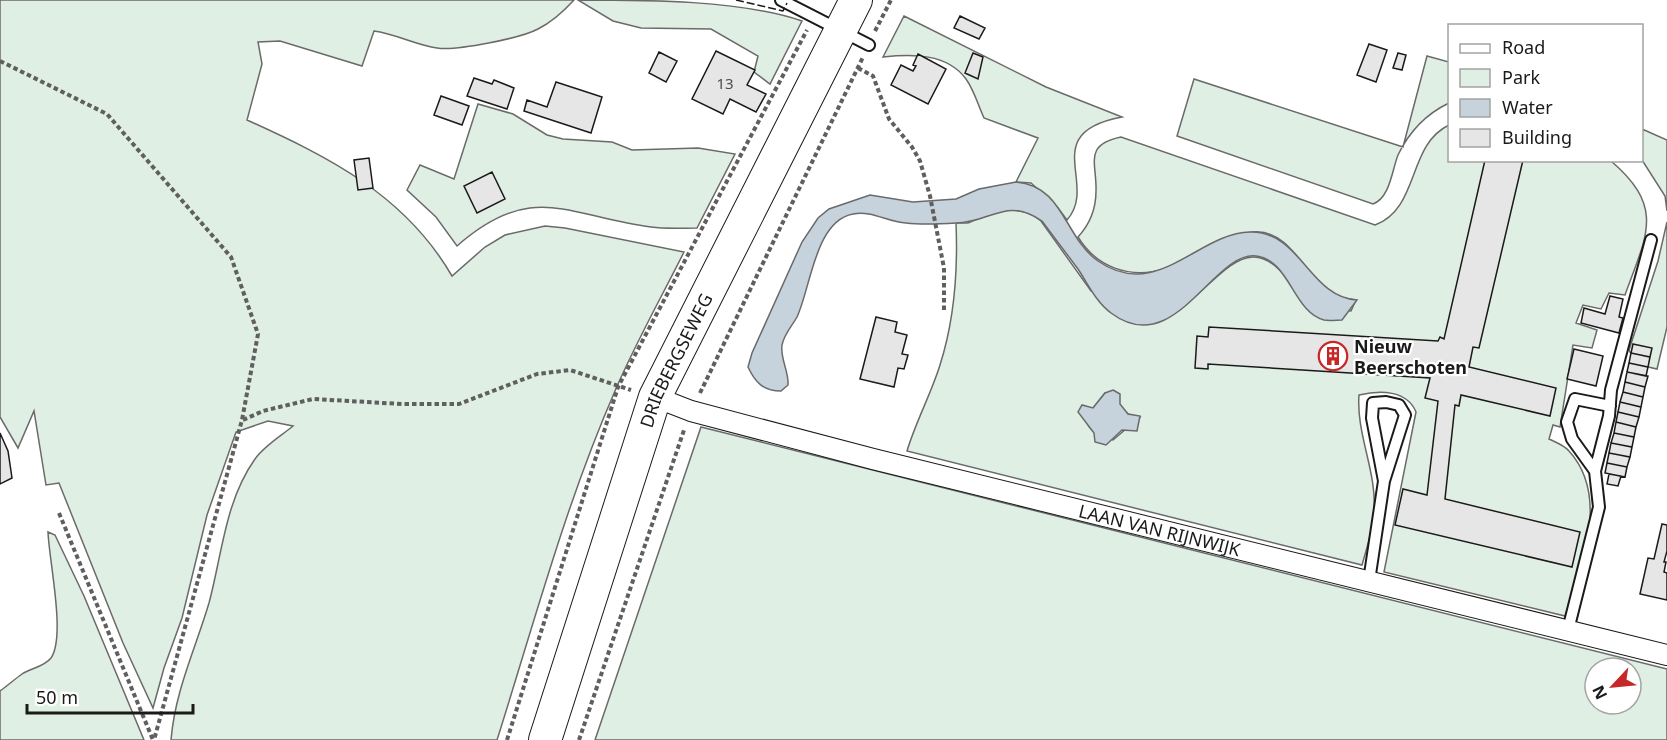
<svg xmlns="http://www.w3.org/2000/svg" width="1667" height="740" font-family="'Noto Sans',sans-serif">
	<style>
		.green { fill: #e0efe3; stroke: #6a6a6a; stroke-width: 1.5; fill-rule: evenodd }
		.water { fill: #c6d2dc; stroke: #6a6a6a; stroke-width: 1.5 }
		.building { fill: #e6e6e6; stroke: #1a1a1a; stroke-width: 1.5 }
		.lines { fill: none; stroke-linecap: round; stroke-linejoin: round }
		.lane-casing { stroke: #1a1a1a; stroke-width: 14 }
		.street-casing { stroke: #1a1a1a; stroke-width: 22 }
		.primary-casing { stroke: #1a1a1a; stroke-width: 34 }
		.path { stroke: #5f5f5f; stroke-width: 4; stroke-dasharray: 4.5 3; stroke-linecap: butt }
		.lane { stroke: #fff; stroke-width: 10 }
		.street { stroke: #fff; stroke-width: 20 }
		.primary { stroke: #fff; stroke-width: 32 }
		.fence { stroke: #1a1a1a; stroke-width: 1.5; stroke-dasharray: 8 3; stroke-linecap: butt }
		.labels { text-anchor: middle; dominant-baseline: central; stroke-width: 4.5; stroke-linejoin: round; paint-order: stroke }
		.number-label { font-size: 15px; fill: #4d4d4d }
		.poi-label { font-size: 18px; font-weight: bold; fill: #1a1a1a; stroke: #fff; text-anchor: start }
		.street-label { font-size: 18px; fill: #1a1a1a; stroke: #fff }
	</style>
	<rect width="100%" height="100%" fill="#fff"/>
	<path class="green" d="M0,0H574C563,12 552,22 538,29C521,38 457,51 437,48C416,45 396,34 374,31L362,66L280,41L258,42L262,64L247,120C329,157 405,195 452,276L485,247L505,235L545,226L565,228L684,252C661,298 635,344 615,391C566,503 534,623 497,740H171C175,691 195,650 209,603C222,555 225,501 255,459C264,446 281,436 293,426L268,421L236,432L207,515L182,618L164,668L153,708L123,643L59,483L46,485L34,411L18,448L0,417Z
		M578,0C648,0 740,0 802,21L770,84L754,72L758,56L711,29L641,28L613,21Z
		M904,16L1046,87L1122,117C1037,133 1099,184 1067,220L1058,208L1031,183L1016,182L1038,138L984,118C978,105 974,90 966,79C947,53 912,54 883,57Z
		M1427,56L1449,62V103C1426,114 1409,132 1398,155C1392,170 1390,198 1373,204L1177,136L1194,79L1403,147Z
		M478,104L513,114L547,135L563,139L612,142L632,150L698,148L735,154L697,228C681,228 666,229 651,227C568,216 532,180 457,246L436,217L407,190L420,165L454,179Z
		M1449,125L1450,160L1611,161C1666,208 1646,236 1625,295L1609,293L1601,309L1583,305L1576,323L1597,330L1592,348L1573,345L1560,427L1553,425L1549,439C1555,442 1564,445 1569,451C1610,496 1582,566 1565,616L1384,572L1416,412C1407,390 1380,390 1359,395C1356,434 1377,472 1374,511C1373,530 1367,547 1362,565L907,451C916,421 931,394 940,365C954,321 958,270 956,223H968L996,211L1014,210L1030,213L1041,221L1091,291L1160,321C1221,292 1248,202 1304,305L1351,311L1356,300C1346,299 1339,298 1330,293C1305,275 1290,229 1253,232C1217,235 1196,261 1165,269C1130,279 1097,268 1078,237C1090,224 1096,208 1096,191C1097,163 1083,145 1121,137L1375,225C1420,208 1407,145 1449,125ZM1105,393L1128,414L1140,417L1113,440C1099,435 1089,432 1085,418Z
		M1642,129L1667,140V211L1665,196L1642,160Z
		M1667,222V327L1657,369L1636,364L1629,350L1658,261Z
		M701,427L1667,669V740H595ZM1595,668H1631V704H1595Z
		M48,532L55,535L84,596L144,740H0V691C7,686 15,679 22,674C31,668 44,667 51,658C66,636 49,561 48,532Z"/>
	<path class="water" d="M1016,182C1064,186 1064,237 1098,261C1157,302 1198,233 1250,232C1301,231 1309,297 1357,300L1342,320C1337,320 1329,321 1324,320C1293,312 1290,260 1256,256C1213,251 1175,361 1111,313C1096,302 1088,284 1078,269C1066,253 1054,237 1042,221C1005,196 991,223 956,223C940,224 922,225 906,223C887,222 872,210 853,214C815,221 811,287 797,317C792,326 784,334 782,345C780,359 789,371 788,385L781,391C763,391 755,382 748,367L752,353L802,242L818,218L829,209L870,195L913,202L956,199L979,189Z
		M1113,390L1120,394V404L1128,414L1140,416L1137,431L1122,430L1106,445L1095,442L1094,433L1078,412L1082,405L1093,408L1105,393Z"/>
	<path class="building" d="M960,16L985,28L979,39L954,28Z
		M1369,44L1387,50L1376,82L1357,75Z
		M716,51L755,70L747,85L766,94L756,112L730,99L723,114L692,99Z
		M659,52L677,61L666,82L649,73Z
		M973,53L983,57L978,79L965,73Z
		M1398,53L1406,55L1402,70L1393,68Z
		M918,54L946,69L928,104L891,85L901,65L913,71L916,66L913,65Z
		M474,78L492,84L494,80L514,88L507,109L467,96Z
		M556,82L602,97L591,133L524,111L527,100L547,107Z
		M441,96L469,106L462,125L434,115Z
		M369,158L373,188L358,190L354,160Z
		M1485,160H1523L1479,348L1473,347L1469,367L1556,388L1550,416L1461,395L1459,406L1455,405L1445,499L1580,532L1572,567L1395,525L1403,489L1427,495L1438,401L1425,398L1430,378L1208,364V369L1195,368L1197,336L1208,337L1209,327L1438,341L1440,337L1444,339Z
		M492,172L505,199L477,213L464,186Z
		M1610,296L1623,299L1619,317L1623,318L1619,333L1581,323L1584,308L1605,314Z
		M876,317L897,322L895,332L907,335L902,354L908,355L904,369L898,368L894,387L860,379Z
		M1633,344L1652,348L1650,357L1631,353Z
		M1574,349L1603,356L1596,386L1567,379Z
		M1631,353L1650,357L1648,367L1629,363Z
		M1629,363L1648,367L1646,376L1627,372Z
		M1627,372L1648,376L1645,387L1625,382Z
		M1625,382L1645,387L1643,397L1623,392Z
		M1623,392L1643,397L1641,407L1620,402Z
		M1620,402L1641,407L1639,417L1618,412Z
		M1618,412L1639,417L1636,427L1616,422Z
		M1616,422L1636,427L1634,437L1614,433Z
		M0,433L8,451L12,478L0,484Z
		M1614,433L1634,437L1632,447L1611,443Z
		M1611,443L1632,447L1630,457L1609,453Z
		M1609,453L1630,457L1627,467L1607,463Z
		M1607,463L1627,467L1625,477L1605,473Z
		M1609,474L1621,476L1618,486L1607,484Z
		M1662,524L1667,525V551L1664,562H1666L1664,572L1667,573V600L1640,594L1648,558L1654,559Z"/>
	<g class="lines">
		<g class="lane-casing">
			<path id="lane" d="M781,0L869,45
				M1595,471L1609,416L1611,390L1651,240
				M1369,581L1384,481L1405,415L1399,405L1386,402L1373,403L1372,418L1384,481
				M1568,630L1599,507L1595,471L1572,439L1567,422L1575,399L1610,406"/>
		</g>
		<g class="street-casing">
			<g id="street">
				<path id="s1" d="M655,397L691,411L873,459L1667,655"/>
			</g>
		</g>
		<g class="primary-casing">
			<g id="primary">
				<path id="s2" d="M545,740L655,397L856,0"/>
			</g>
		</g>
		<path class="path" d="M875,31L891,0
			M0,61L107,114L231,257L258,334L242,420L154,740
			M858,68L873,76L889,119L912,147L920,161L930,196L944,268V310
			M700,393L863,57
			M243,420L263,411L313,399L402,404H459L537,374L570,370L631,390
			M59,513L153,740
			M507,740L618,387L807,30
			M579,740L684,430"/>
		<use href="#lane" class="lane"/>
		<use href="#street" class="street"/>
		<use href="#primary" class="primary"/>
		<path class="fence" d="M736,0L783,11L787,3"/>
	</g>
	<defs>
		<g id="building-ring" transform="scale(1.5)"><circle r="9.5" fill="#fff" stroke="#c62828" stroke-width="1.5"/><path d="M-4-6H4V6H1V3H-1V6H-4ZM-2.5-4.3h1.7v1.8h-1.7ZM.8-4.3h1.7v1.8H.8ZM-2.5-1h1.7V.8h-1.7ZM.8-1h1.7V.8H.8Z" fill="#c62828"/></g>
	</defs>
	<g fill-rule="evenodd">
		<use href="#building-ring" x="1333" y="356"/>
	</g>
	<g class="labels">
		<g class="number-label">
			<text x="725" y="83">13</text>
		</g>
		<g class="poi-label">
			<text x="1354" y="346">Nieuw<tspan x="1354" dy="21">Beerschoten</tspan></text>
		</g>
		<g class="street-label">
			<text stroke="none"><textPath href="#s2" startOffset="402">DRIEBERGSEWEG</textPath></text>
			<text stroke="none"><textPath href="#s1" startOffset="522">LAAN VAN RIJNWIJK</textPath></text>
		</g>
	</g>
	<rect x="1448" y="24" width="195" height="138" fill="#ffffff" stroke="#a3a3a3" stroke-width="1.5"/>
	<rect x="1460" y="44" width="30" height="9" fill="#ffffff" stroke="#a3a3a3" stroke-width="1.5"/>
	<text x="1502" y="54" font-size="18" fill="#1a1a1a">Road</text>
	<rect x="1460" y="69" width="30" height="18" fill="#e0efe3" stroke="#a3a3a3" stroke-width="1.5"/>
	<text x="1502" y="84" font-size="18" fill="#1a1a1a">Park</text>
	<rect x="1460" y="99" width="30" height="18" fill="#c6d2dc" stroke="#a3a3a3" stroke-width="1.5"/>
	<text x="1502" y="114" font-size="18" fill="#1a1a1a">Water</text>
	<rect x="1460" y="129" width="30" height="18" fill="#e6e6e6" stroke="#a3a3a3" stroke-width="1.5"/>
	<text x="1502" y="144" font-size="18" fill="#1a1a1a">Building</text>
	<g transform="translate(1613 686) rotate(244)"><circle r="28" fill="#ffffff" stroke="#a3a3a3" stroke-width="1.5"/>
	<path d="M0-4.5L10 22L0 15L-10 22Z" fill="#c62828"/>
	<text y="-9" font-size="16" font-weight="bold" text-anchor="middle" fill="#1a1a1a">N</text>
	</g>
	<path d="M27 704v9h166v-9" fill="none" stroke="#1a1a1a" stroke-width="3"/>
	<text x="36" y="704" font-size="18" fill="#1a1a1a" stroke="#ffffff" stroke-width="4.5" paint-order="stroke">50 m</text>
</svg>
